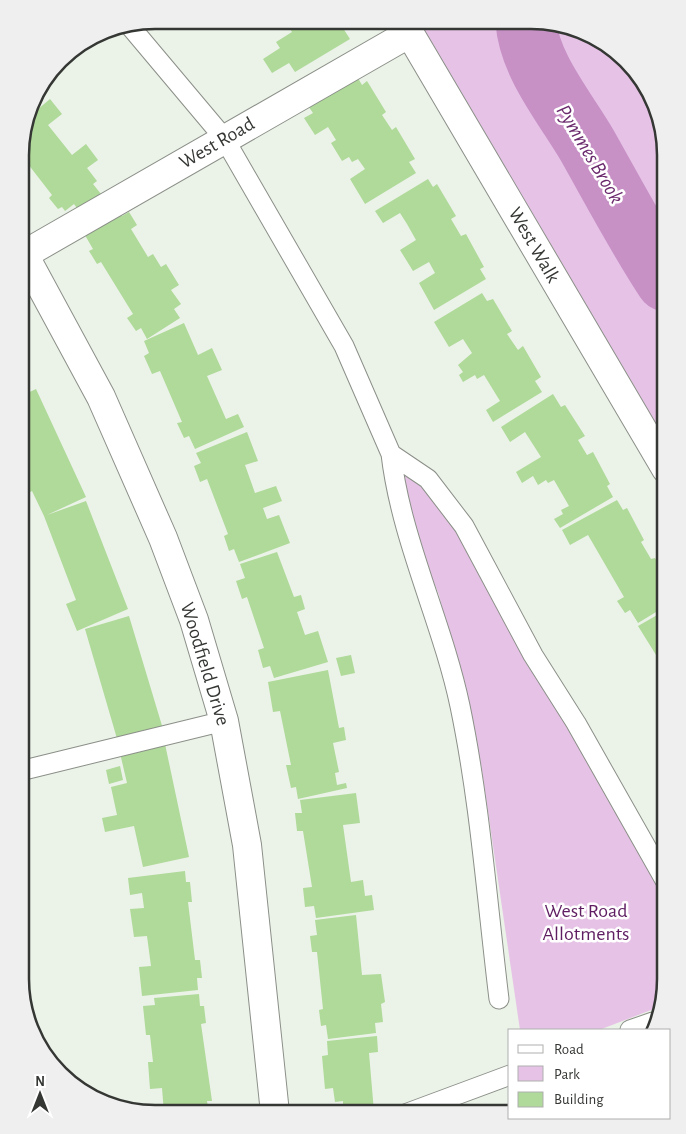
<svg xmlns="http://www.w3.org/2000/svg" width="686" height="1134" font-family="'Alegreya Sans',sans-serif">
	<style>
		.green { fill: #e6c3e6 }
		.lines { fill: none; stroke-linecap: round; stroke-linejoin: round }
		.river { stroke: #c791c6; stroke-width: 61 }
		.building { fill: #afda99 }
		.lane-casing { stroke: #8b9088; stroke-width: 21 }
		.street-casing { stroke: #8b9088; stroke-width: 30 }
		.lane { stroke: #fff; stroke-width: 19 }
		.street { stroke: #fff; stroke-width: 28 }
		.labels { text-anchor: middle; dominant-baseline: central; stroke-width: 5; stroke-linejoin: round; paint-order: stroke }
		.street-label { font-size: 20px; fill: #343733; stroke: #fff }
		.park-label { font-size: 20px; fill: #5f1e61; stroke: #fff }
		.water-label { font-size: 21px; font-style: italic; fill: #6b2a6d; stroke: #fff }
		.rim { fill: none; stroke: #343733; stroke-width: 2.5 }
	</style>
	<rect width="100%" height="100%" fill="#ebf2e8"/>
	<path class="green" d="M417,22L557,23L614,48L656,103L666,154V444Z
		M406,475H418L457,531L666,901V989L659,1007L599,1030H520L481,764L439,595L416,538L399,484Z"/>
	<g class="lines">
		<path class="river" d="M526,22C529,65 566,109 587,145C613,191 637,237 666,281"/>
	</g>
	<path class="building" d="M285,21H334L336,25L339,22L350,39L295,72L289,63L272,73L263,59L280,48L276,42L292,32Z
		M355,73L362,85L367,81L386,112L382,115L392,130L396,127L415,159L409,162L416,173L365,204L350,179L365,169L358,159L352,162L349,157L342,161L331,143L336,140L328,127L315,135L304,118L313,113L306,103Z
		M50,99L62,114L48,125L72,155L86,144L98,160L87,168L97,181L93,184L101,194L79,211L74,204L65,211L62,207L58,209L49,198L52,195L21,155V137L31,103L37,110Z
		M428,179L433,187L437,184L456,216L451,219L461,236L466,234L484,267L480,269L486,279L434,310L419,283L435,273L429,262L413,271L400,250L416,240L407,224L400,213L383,223L375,211Z
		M116,208L122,216L129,212L137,225L131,229L148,257L153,254L161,267L166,264L179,285L171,290L181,304L174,309L180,318L147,339L141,328L136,331L127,318L133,314L101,262L97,264L89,251L93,249L82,230Z
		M482,293L487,301L493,299L512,331L507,334L518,350L523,346L541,377L535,381L542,392L493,422L486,410L500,401L484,375L477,379L475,375L463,382L459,375L463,372L458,365L472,353L463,339L449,347L434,322Z
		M184,323L198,355L212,348L222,370L207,376L226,419L238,414L244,427L195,449L189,436L184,438L177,423L182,422L160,371L152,374L144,356L149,353L144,341Z
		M21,362L25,368L21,371L28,380L21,385Z
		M36,389L86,497L47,515L86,501L128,609L77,631L66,604L76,600L44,516L32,491L21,497V396Z
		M553,394L561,407L565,405L585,436L578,440L587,455L593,452L610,484L607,486L613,497L560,528L554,519L563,514L561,510L569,506L554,480L548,483L546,480L538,485L533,476L522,483L516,472L541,457L525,432L510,442L501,427Z
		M247,432L258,461L245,465L255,493L276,486L282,501L263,508L267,519L279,515L290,543L239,562L234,549L229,551L224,536L228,534L207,479L200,482L194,466L201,463L196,453Z
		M617,500L623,510L627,508L644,540L641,542L651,559L655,558L666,576V606L638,623L630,610L625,613L617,601L624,597L588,535L570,545L562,530Z
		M277,552L294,597L301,595L305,609L297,612L305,635L318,631L328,662L274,678L270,666L263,668L258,650L264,648L247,597L242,599L236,581L245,578L240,564Z
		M666,610V671L638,626Z
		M129,616L163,729L118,742L85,629Z
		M351,655L355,673L341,676L336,658Z
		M328,670L339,728L344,727L346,740L333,743L339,772L335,773L337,785L346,783L347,788L298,799L296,787L291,788L286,765H291L280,711L273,712L268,682Z
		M165,744L189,857L143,867L134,826L105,832L102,818L117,815L111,787L127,783L120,753Z
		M120,766L123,780L109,784L106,770Z
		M356,793L360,823L343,825L351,882L363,880L365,896L372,895L374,910L316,918L314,906L305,907L303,888L312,887L303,831H297L295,813H302L300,800Z
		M185,871L186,882H190L192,902H188L195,960H200L202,978H197L198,990L142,996L139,967L151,966L147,936L134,937L130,909L144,908L142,893L130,895L128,878Z
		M356,915L362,975L381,974L385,1002L381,1004L383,1022L375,1023L376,1033L328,1039L326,1025L321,1026L319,1010L323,1009L317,952H312L310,936L317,935L315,920Z
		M199,994L200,1006H204L206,1023L201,1024L212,1101H207L209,1113H164L162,1088L150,1089L148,1062H153L150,1035H146L143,1006L155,1005L154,998Z
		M377,1036L378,1052L369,1053L374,1112L343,1113V1101L335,1102L333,1088L325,1089L322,1056L328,1055L327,1041Z"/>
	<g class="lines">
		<g class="lane-casing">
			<path id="lane" d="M129,25L224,138L344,346L391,454L428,479L464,526L533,655L576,723L666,882
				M391,454C401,540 442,621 460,706C480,802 487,901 499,999
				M20,771L224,721
				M630,1030L653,1022
				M405,1114L510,1075"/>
		</g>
		<g class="street-casing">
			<path id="street" d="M403,22L666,469
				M21,249L101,397L163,538L194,620L224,721L247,845L275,1113
				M25,254L410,33"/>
		</g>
		<use href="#lane" class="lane"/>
		<use href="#street" class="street"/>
	</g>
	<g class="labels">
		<g class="street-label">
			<text transform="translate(217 143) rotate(-30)">West Road</text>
			<text transform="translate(534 245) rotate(60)">West Walk</text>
			<text transform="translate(205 664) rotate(73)">Woodfield Drive</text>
		</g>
		<g class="park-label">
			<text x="586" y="911">West Road<tspan x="586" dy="23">Allotments</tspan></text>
		</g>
		<g class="water-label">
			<text transform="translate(590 154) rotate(59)">Pymmes Brook</text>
		</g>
	</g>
	<path d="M0 0H686V1134H0ZM155 29H531A126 126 0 0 1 657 155V979A126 126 0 0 1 531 1105H155A126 126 0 0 1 29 979V155A126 126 0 0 1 155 29Z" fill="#efefef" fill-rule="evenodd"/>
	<path class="rim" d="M155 29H531A126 126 0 0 1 657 155V979A126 126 0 0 1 531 1105H155A126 126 0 0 1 29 979V155A126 126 0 0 1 155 29Z"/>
	<rect x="508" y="1029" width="162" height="90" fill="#ffffff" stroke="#aeafad"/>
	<rect x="518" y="1045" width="25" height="8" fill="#ffffff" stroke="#aeafad"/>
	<text x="554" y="1054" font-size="15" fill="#343733">Road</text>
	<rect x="518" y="1066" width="25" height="15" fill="#e6c3e6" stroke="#aeafad"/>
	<text x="554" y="1079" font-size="15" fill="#343733">Park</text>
	<rect x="518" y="1092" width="25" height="15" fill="#afda99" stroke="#aeafad"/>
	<text x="554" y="1104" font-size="15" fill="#343733">Building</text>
	<g transform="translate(40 1094)" stroke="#ffffff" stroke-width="4" paint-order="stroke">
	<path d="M0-4L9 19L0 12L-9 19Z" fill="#343733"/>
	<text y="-8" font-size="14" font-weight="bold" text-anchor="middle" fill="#343733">N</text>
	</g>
</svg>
